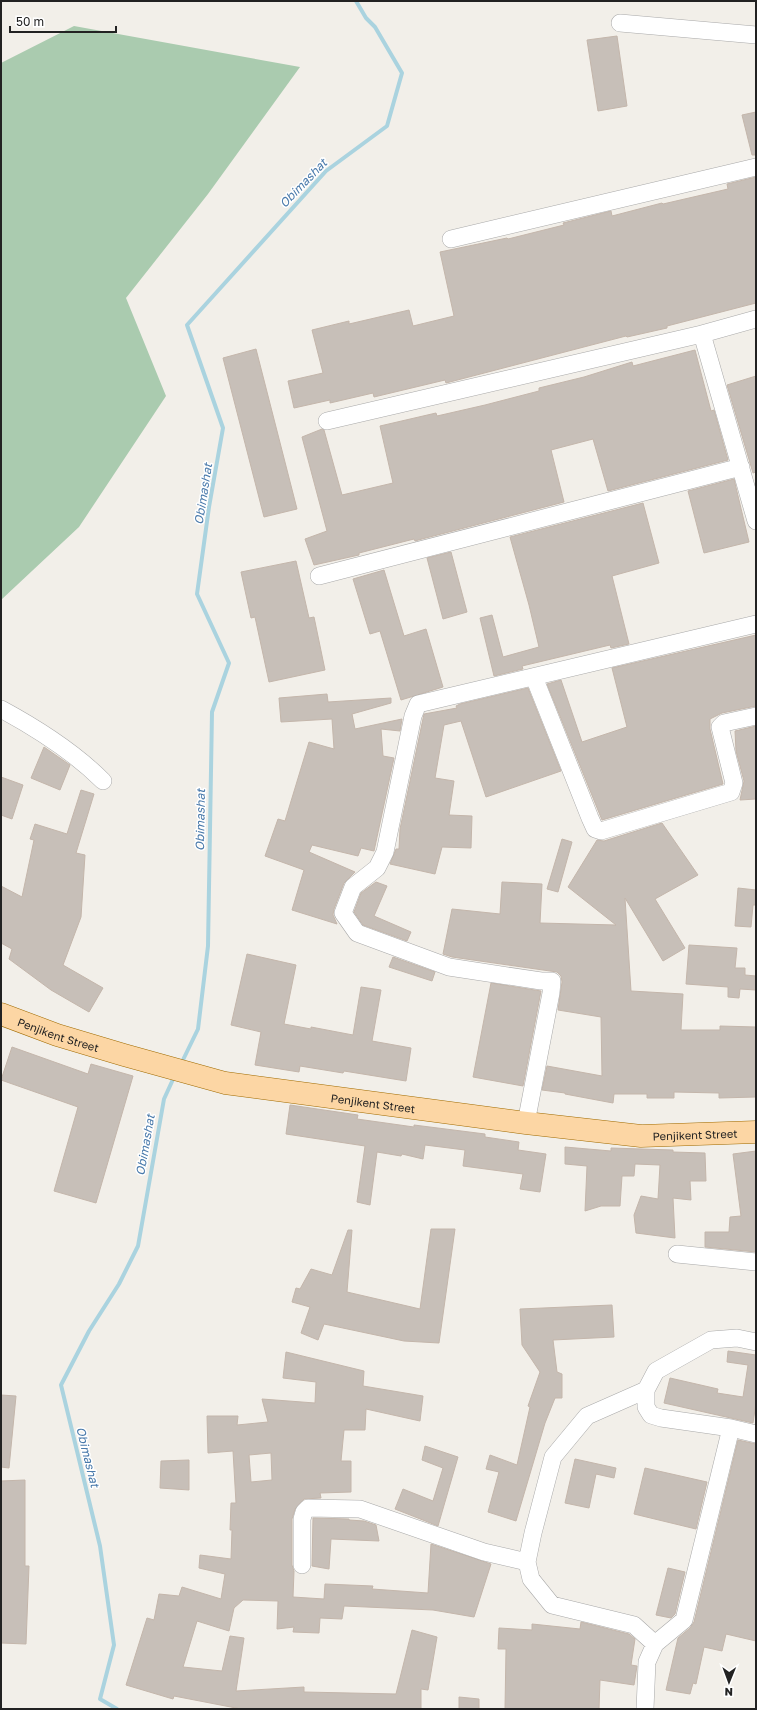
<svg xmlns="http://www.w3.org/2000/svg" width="757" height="1710" font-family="'Golos Text',sans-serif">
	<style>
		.cemetery { fill: #aacbaf }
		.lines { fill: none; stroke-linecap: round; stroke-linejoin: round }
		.stream { stroke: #aad3df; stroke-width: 4 }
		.building { fill: #c7bfb8; stroke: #c4b6ab; fill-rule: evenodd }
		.minor-casing { stroke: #a9a9a9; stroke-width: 18 }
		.primary-casing { stroke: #a06b00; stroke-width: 23 }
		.minor { stroke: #fff; stroke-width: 17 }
		.primary { stroke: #fcd6a4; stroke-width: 22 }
		.labels { text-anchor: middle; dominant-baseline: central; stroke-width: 3; stroke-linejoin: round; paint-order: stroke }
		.street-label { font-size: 11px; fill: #222; stroke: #fff }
		.water-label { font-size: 12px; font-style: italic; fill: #4a7aab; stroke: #fff }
	</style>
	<rect width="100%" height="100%" fill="#f2efe9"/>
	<path class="cemetery" d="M74,26L300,67L208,194L126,298L166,396L79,527L1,600V63Z"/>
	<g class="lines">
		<path class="stream" d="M181,1064L198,1029L208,946L212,712L229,663L197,594L209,507L223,428L187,325L326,171L387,126L402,73L375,27L366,18L356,1
			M117,1709L100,1699L114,1645L100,1546L61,1385L89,1331L119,1284L138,1246L164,1099L175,1075"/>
	</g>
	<path class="building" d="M617,36L627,106L598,111L587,40Z
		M756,112V155H752L742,115Z
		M756,177V303L667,326V328L627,337L626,336L446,383L445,380L374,397L373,393L330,403V400L294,408L288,381L323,373L312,330L349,321V324L409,310L413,326L454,316L440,252L507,238L508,239L564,225L563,223L611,211L612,216L662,203L663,204L728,189L727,184Z
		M256,349L297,509L264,517L223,358Z
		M695,350L711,411L714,410L728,460L608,491L593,439L551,450L564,502L422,539L415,541L414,539L359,553V555L314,565L305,539L327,531L302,437L322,429L324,430L342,495L393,483L380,426L436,413L437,416L485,405L539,391V388L584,377L632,362L633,366Z
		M756,376V472L753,473L727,385Z
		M734,479L749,542L704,553L688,491Z
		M643,503L659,563L612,576L629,644L611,648L610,645L522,666L523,669L494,676L480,618L492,615L503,657L539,647L529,605L510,537Z
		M451,552L467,612L443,619L427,558Z
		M296,561L309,618L314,617L325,670L269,682L255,617L251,618L241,572Z
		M384,570L404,636L426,629L443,687L401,700L380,631L370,634L353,579Z
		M756,635V706L722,713L710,719V729L723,784L602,820L547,684L561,680L582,742L627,727L612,668Z
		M528,688L561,771L486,797L461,721L444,725L435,778L454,781L449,815L472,816L471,848L442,847L435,874L390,864L396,849H399L400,829L424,714L457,708L456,706L460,704Z
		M327,694L328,702L391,698V703L352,714L355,729L402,719L400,731L381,729L383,756L394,758L374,851L361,848L358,856L312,845L309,852L355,872L344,883L334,909L333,915L337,924L292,910L304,870L265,856L278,819L285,821L309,742L334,749L332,719L281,722L279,698Z
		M756,726V799L740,800L744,781L736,751L735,731Z
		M44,747L70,765L60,790L31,778Z
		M1,777L23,785L12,819L1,815Z
		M81,790L94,794L76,853L85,855L81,917L63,965L103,988L89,1012L51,990L9,959L12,949L1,943V886L22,897L34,840L30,839L35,824L67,834Z
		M662,823L698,875L655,899L685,948L663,961L625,898L631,991L683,994L681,1030H720V1026L756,1027V1097L719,1098V1093L674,1092V1098H647V1094H614L613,1103L565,1094V1093L542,1090L547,1066L602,1076L601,1017L558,1010L562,982L561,976L557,972L452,957L443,954L452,909L500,914L502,882L542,884L540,923L616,925L568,887L597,840L604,841Z
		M562,839L572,842L558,892L547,889Z
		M376,882L387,886L374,916L411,932L407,941L363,925L354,912L361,893Z
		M738,888L756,890V905H753L751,927L735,926Z
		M689,945L737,948L735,968H745V975L756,976V990L740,989L739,998L728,997V987L686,984Z
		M247,954L296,965L284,1024L311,1029V1027L353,1035L361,987L381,990L372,1041L411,1048L406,1081L344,1071L343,1073L300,1066L299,1072L255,1065L261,1032L231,1025Z
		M393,957L435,972L432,981L389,967Z
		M491,983L541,991L523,1086L473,1077Z
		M12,1047L88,1074L91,1064L133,1076L96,1203L54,1191L78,1107L1,1080Z
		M290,1105L358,1115L357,1119L414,1127V1125L485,1134V1137L519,1142L518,1150L546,1154L540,1192L520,1189L523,1174L463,1166L465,1150L425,1145L423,1159L402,1154L401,1156L377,1152L370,1205L357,1202L365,1146L286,1134Z
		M565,1147L611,1151V1148L673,1150V1152L705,1153L706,1181H690L691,1200L673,1198L675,1238L636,1233L634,1215L641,1196L658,1199L660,1165L635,1164L634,1176H622L620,1206H601L585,1211L587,1166L565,1164Z
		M756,1151V1252L705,1247V1232H729L730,1217L741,1216L733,1154Z
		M431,1229H455L439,1343L404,1341L324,1324L318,1340L301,1333L310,1307L292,1302L296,1288L300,1289L311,1269L332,1275L348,1230H352L347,1292L420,1309Z
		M612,1305L614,1337L553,1340L557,1372L562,1374V1398H555L545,1423L516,1521L488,1512L499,1472L486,1469L490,1455L517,1465L530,1407L528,1406L540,1372L522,1345L520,1309Z
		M728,1351L756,1355V1403L753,1423L664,1403L670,1378L718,1389L717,1393L743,1397L748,1365L727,1362Z
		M286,1352L364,1371L363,1386L423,1396L420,1421L366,1409L365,1430H344L341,1461H351V1492L320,1493L321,1498L304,1499L295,1509L292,1519V1565L294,1571L293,1597L324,1599L325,1584L373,1586L372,1589L428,1593L431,1544L491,1564L474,1617L433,1610L344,1606L342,1619L320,1618L319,1633L293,1632L294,1627L277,1629L278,1601L243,1600L234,1608L229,1631L197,1621L183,1667L222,1671L230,1636L244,1638L236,1691L304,1687V1692L396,1694L412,1630L437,1637L428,1690L421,1689V1709H241L174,1696L173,1699L126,1685L147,1618L154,1620L159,1594L179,1596L182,1587L221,1599L225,1574L199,1568L200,1555L231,1559L232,1530H230L231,1503H236L233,1451L208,1453L207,1416H238L237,1425L268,1422L262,1399L315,1403L316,1382L283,1378ZM271,1453L272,1480L251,1482L249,1455Z
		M1,1395L16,1396L9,1468L1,1467Z
		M738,1440L756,1444V1641L726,1634L722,1651L704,1647L696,1684L693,1683L690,1694L666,1690L678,1638L690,1628L694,1622Z
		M425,1446L458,1457L438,1526L395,1509L403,1489L433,1501L443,1468L422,1460Z
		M575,1459L616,1468L614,1478L596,1474L589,1508L565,1503Z
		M189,1460V1490L160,1488L161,1461Z
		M645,1468L707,1482L696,1529L634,1514Z
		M25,1480V1566H29L26,1644L1,1643V1481Z
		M313,1518L349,1519V1520L364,1521L376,1525L379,1541L331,1539L329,1569L312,1566Z
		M668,1568L685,1572L675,1614L671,1618L656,1615Z
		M581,1622L629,1634L635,1639L631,1665L637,1666L634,1685L600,1680L599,1709H505L506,1649H498L499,1628L532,1630V1624L580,1629Z
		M459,1697L479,1699V1709H459Z"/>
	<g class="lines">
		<g class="minor-casing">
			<path id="minor" d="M620,23L756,35
				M451,239L756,167
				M702,334L756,521
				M327,421L702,334L756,319
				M319,576L741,467
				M534,677L590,818L595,829L601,831L731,792L734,783L720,727L724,723L756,716
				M1,709C38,729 74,752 103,781
				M526,1123L551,993L552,981H541L449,967L357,933L343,913L353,887L377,868L385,852L413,716L418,704L756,624
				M677,1254L756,1262
				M646,1390L587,1416L553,1457L533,1533L527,1562L531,1579L552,1605L634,1625L655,1644
				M731,1428L661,1418L651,1415L646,1407V1390L656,1371L711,1340L737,1338L756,1342
				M302,1565V1519L304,1512L308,1508L360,1509L484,1552L527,1562
				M645,1709L647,1662L655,1644L684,1620L731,1428L756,1434"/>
		</g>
		<g class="primary-casing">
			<g id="primary">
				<path id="s1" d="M1,1014L57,1035L124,1055L225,1083L526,1123L641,1136L756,1132"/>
			</g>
		</g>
		<use href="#minor" class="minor"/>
		<use href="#primary" class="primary"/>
	</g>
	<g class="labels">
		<g class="street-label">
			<text stroke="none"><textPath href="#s1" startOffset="61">Penjikent Street</textPath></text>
			<text stroke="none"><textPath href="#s1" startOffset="384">Penjikent Street</textPath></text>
			<text stroke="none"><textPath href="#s1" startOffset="708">Penjikent Street</textPath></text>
		</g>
		<g class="water-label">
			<text transform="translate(303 183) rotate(-46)">Obimashat</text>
			<text transform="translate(203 494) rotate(-81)">Obimashat</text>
			<text transform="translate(200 820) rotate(-89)">Obimashat</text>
			<text transform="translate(145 1145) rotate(-80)">Obimashat</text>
			<text transform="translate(88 1457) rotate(76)">Obimashat</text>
		</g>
	</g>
	<rect width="757" height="1710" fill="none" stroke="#222222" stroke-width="4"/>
	<g transform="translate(729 1682) rotate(181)" stroke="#ffffff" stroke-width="3" paint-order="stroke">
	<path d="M0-3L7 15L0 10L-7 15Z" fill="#222222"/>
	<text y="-6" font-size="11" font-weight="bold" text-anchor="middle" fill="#222222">N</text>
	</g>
	<path d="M10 26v6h106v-6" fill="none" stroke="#222222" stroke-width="2"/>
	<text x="16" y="26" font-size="12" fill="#222222" stroke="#ffffff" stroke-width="3" paint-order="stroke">50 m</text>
</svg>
